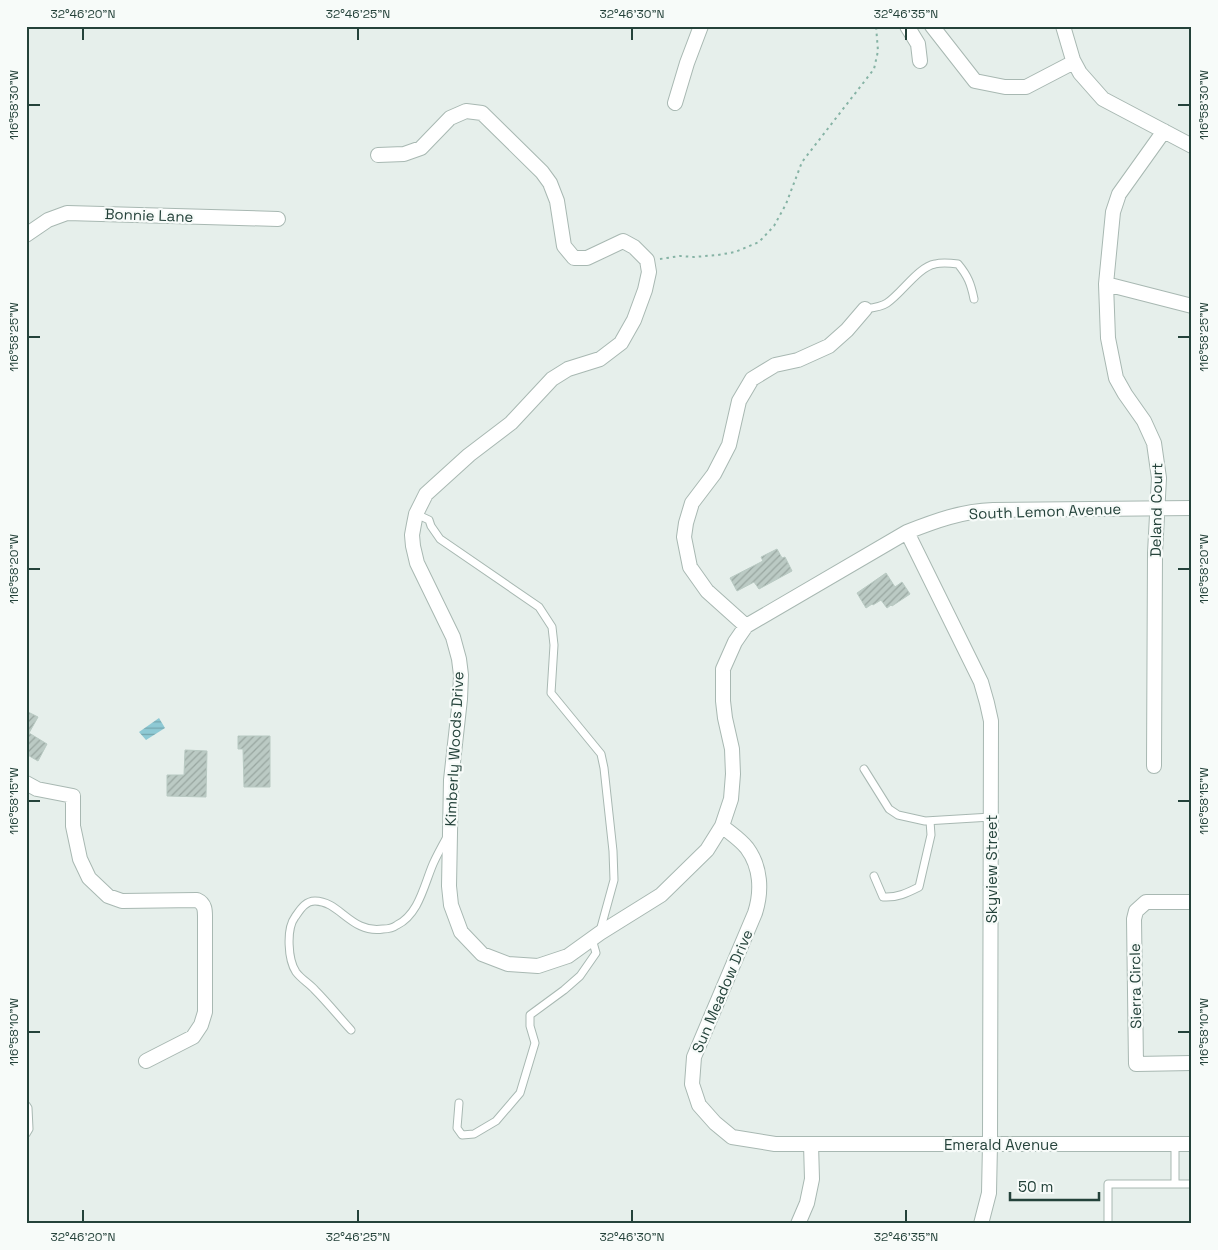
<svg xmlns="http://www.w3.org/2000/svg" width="1218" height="1250" font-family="'Space Grotesk',sans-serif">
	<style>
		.water { fill: url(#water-rules) }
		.building { fill: url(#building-hatch); stroke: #b8c9c2 }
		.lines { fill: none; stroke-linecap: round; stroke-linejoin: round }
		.lane-casing { stroke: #a8b8b2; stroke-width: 9 }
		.street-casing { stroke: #a8b8b2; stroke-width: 16 }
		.path { stroke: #86b3a5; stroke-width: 2; stroke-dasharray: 2.5 4; stroke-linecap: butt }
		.lane { stroke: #fff; stroke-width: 7 }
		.street { stroke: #fff; stroke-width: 14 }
		.ticks { fill: none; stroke: #24423a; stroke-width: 2 }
		.labels { text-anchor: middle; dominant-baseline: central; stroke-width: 4.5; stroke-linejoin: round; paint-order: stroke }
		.street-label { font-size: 15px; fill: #24423a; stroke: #f7fbf9 }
		.neatline { fill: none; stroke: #24423a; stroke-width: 2 }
		.ticks-label { font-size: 12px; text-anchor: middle; fill: #24423a }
	</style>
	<defs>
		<pattern id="water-rules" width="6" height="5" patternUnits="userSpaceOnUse" patternTransform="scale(1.25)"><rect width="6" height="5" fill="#8ec9d4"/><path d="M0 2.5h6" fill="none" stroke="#74a5ad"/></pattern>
		<pattern id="building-hatch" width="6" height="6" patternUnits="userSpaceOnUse" patternTransform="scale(1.25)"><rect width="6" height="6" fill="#bbcac4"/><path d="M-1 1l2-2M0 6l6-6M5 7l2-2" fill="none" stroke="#98a6a0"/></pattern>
	</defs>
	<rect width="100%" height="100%" fill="#e6efeb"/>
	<path class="water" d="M159,718L165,728L146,740L139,732Z"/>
	<path class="building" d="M777,549L782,558L785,557L792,571L759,589L754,582L737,591L730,578L763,561L761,557Z
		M886,573L895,587L902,582L910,594L892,606L891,605L887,608L881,600L873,605L872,604L866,608L857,593Z
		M26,711L38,717L29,733L47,744L38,761L26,754Z
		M238,736H270V787H244L243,749H238Z
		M185,750L207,751L206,797L167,796V775H184Z"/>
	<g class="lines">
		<g class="lane-casing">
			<path id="lane" d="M865,309C872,308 881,307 887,303C902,293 918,267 935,264C942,262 951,263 958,264C968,276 971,284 974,299
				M416,514L429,520L431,526L440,539L539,607L552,627L554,645L551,693L601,754L604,768L613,851L614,880L600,931
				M864,769L889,809L898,815L925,821L991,817
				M874,876L883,897C897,898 907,893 919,887L931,835L930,821
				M351,1030C339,1017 328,1003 315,990C310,984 301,979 296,972C288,960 286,929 295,917C300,910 305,901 315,901C340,901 351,934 383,929C388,929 393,928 397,925C419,914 424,885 433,864C437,855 442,846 447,837
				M459,1103L457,1128L462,1135L474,1134L496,1121L520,1093L535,1043L530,1026V1015L564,990L580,976L596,953L592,939
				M26,1105L28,1108L29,1129L26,1134
				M1175,1144V1184
				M1108,1224V1184H1192"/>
		</g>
		<g class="street-casing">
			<path id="street" d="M907,26L918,44L920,61
				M932,26L975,81L1005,87H1026L1074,62
				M1063,26L1073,60L1080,73L1103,99L1192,146
				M675,103L687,63L701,26
				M378,155L404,154L421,148L450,118L466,111L482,113L542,172L550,183L557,201L564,246L574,258H587L623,241L634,247L647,260L649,272L645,290L634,320L621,343L600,359L568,369L552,379L511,423L469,455L426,494L416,514L414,524L412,535L413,546L417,563L453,637L459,659L461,675L460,699L451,780L449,886L451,905L461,932L482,954L508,964L538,966L568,956L600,933L661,895L707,850L722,826L731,799L733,774L732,749L725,718L723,701V669L735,642L746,626L907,532C935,521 962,511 993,510L1192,508
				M26,235L48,220L67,213L278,219
				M1106,284L1192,306
				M907,532L981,682L987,703L991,721L990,1144L989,1193L981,1224
				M746,626L707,591L690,567L684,537L686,523L692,503L714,474L729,445L739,401L752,379L775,365L798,360L829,346L847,330L865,309
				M1154,766L1155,553L1159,478L1154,443L1144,421L1125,394L1116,378L1108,338L1106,284L1113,212L1119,194L1164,131
				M26,783L37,789L73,796V826L80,859L89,878L108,896L122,901L197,900C206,904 205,912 205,920V1012L201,1025L193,1037L146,1061
				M722,826C730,833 740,839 747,848C761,867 762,891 755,913L694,1057L692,1084L699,1105L715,1123L732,1137L775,1144H1192
				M1192,902H1146L1136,911L1134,919L1136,1064L1192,1063
				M798,1224L807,1203L812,1179L811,1144"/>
		</g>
		<path class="path" d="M660,259L680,256L694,257L718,255L735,252L759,242L774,226L786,204L802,162L874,69L878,51L876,26"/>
		<use href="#lane" class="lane"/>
		<use href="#street" class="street"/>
	</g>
	<path class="ticks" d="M83,28V40M358,28V40M632,28V40M906,28V40M28,105H40M1178,105H1190M28,337H40M1178,337H1190M28,569H40M1178,569H1190M28,801H40M1178,801H1190M28,1032H40M1178,1032H1190M83,1210V1222M358,1210V1222M632,1210V1222M906,1210V1222"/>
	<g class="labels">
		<g class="street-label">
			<text transform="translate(149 215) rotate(2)">Bonnie Lane</text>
			<text transform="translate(1156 510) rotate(-89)">Deland Court</text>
			<text transform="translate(1045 511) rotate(-2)">South Lemon Avenue</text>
			<text transform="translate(454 749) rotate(-87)">Kimberly Woods Drive</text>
			<text transform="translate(991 869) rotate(-90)">Skyview Street</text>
			<text transform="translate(1135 986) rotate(-91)">Sierra Circle</text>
			<text transform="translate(722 991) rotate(-67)">Sun Meadow Drive</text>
			<text x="1001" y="1144">Emerald Avenue</text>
		</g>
	</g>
	<rect width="1218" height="1250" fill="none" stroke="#f7fbf9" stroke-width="55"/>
	<path d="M1010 1192v8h89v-8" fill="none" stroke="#24423a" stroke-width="2.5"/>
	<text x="1018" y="1192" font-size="15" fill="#24423a" stroke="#f7fbf9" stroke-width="4" paint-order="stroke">50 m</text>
	<rect x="28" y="28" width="1162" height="1194" class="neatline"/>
	<g class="ticks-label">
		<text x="83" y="18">32°46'20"N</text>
		<text x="358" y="18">32°46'25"N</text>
		<text x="632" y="18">32°46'30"N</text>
		<text x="906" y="18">32°46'35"N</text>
		<text transform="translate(1204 105) rotate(-90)" y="4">116°58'30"W</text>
		<text transform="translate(14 105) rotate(-90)" y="4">116°58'30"W</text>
		<text transform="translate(1204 337) rotate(-90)" y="4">116°58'25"W</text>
		<text transform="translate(14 337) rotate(-90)" y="4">116°58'25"W</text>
		<text transform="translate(1204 569) rotate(-90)" y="4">116°58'20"W</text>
		<text transform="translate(14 569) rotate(-90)" y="4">116°58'20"W</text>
		<text transform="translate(14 801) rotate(-90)" y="4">116°58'15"W</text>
		<text transform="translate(1204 801) rotate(-90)" y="4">116°58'15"W</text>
		<text transform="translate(1204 1032) rotate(-90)" y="4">116°58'10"W</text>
		<text transform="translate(14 1032) rotate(-90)" y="4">116°58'10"W</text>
		<text x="83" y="1241">32°46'20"N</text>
		<text x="358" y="1241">32°46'25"N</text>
		<text x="632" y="1241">32°46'30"N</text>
		<text x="906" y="1241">32°46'35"N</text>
	</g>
</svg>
